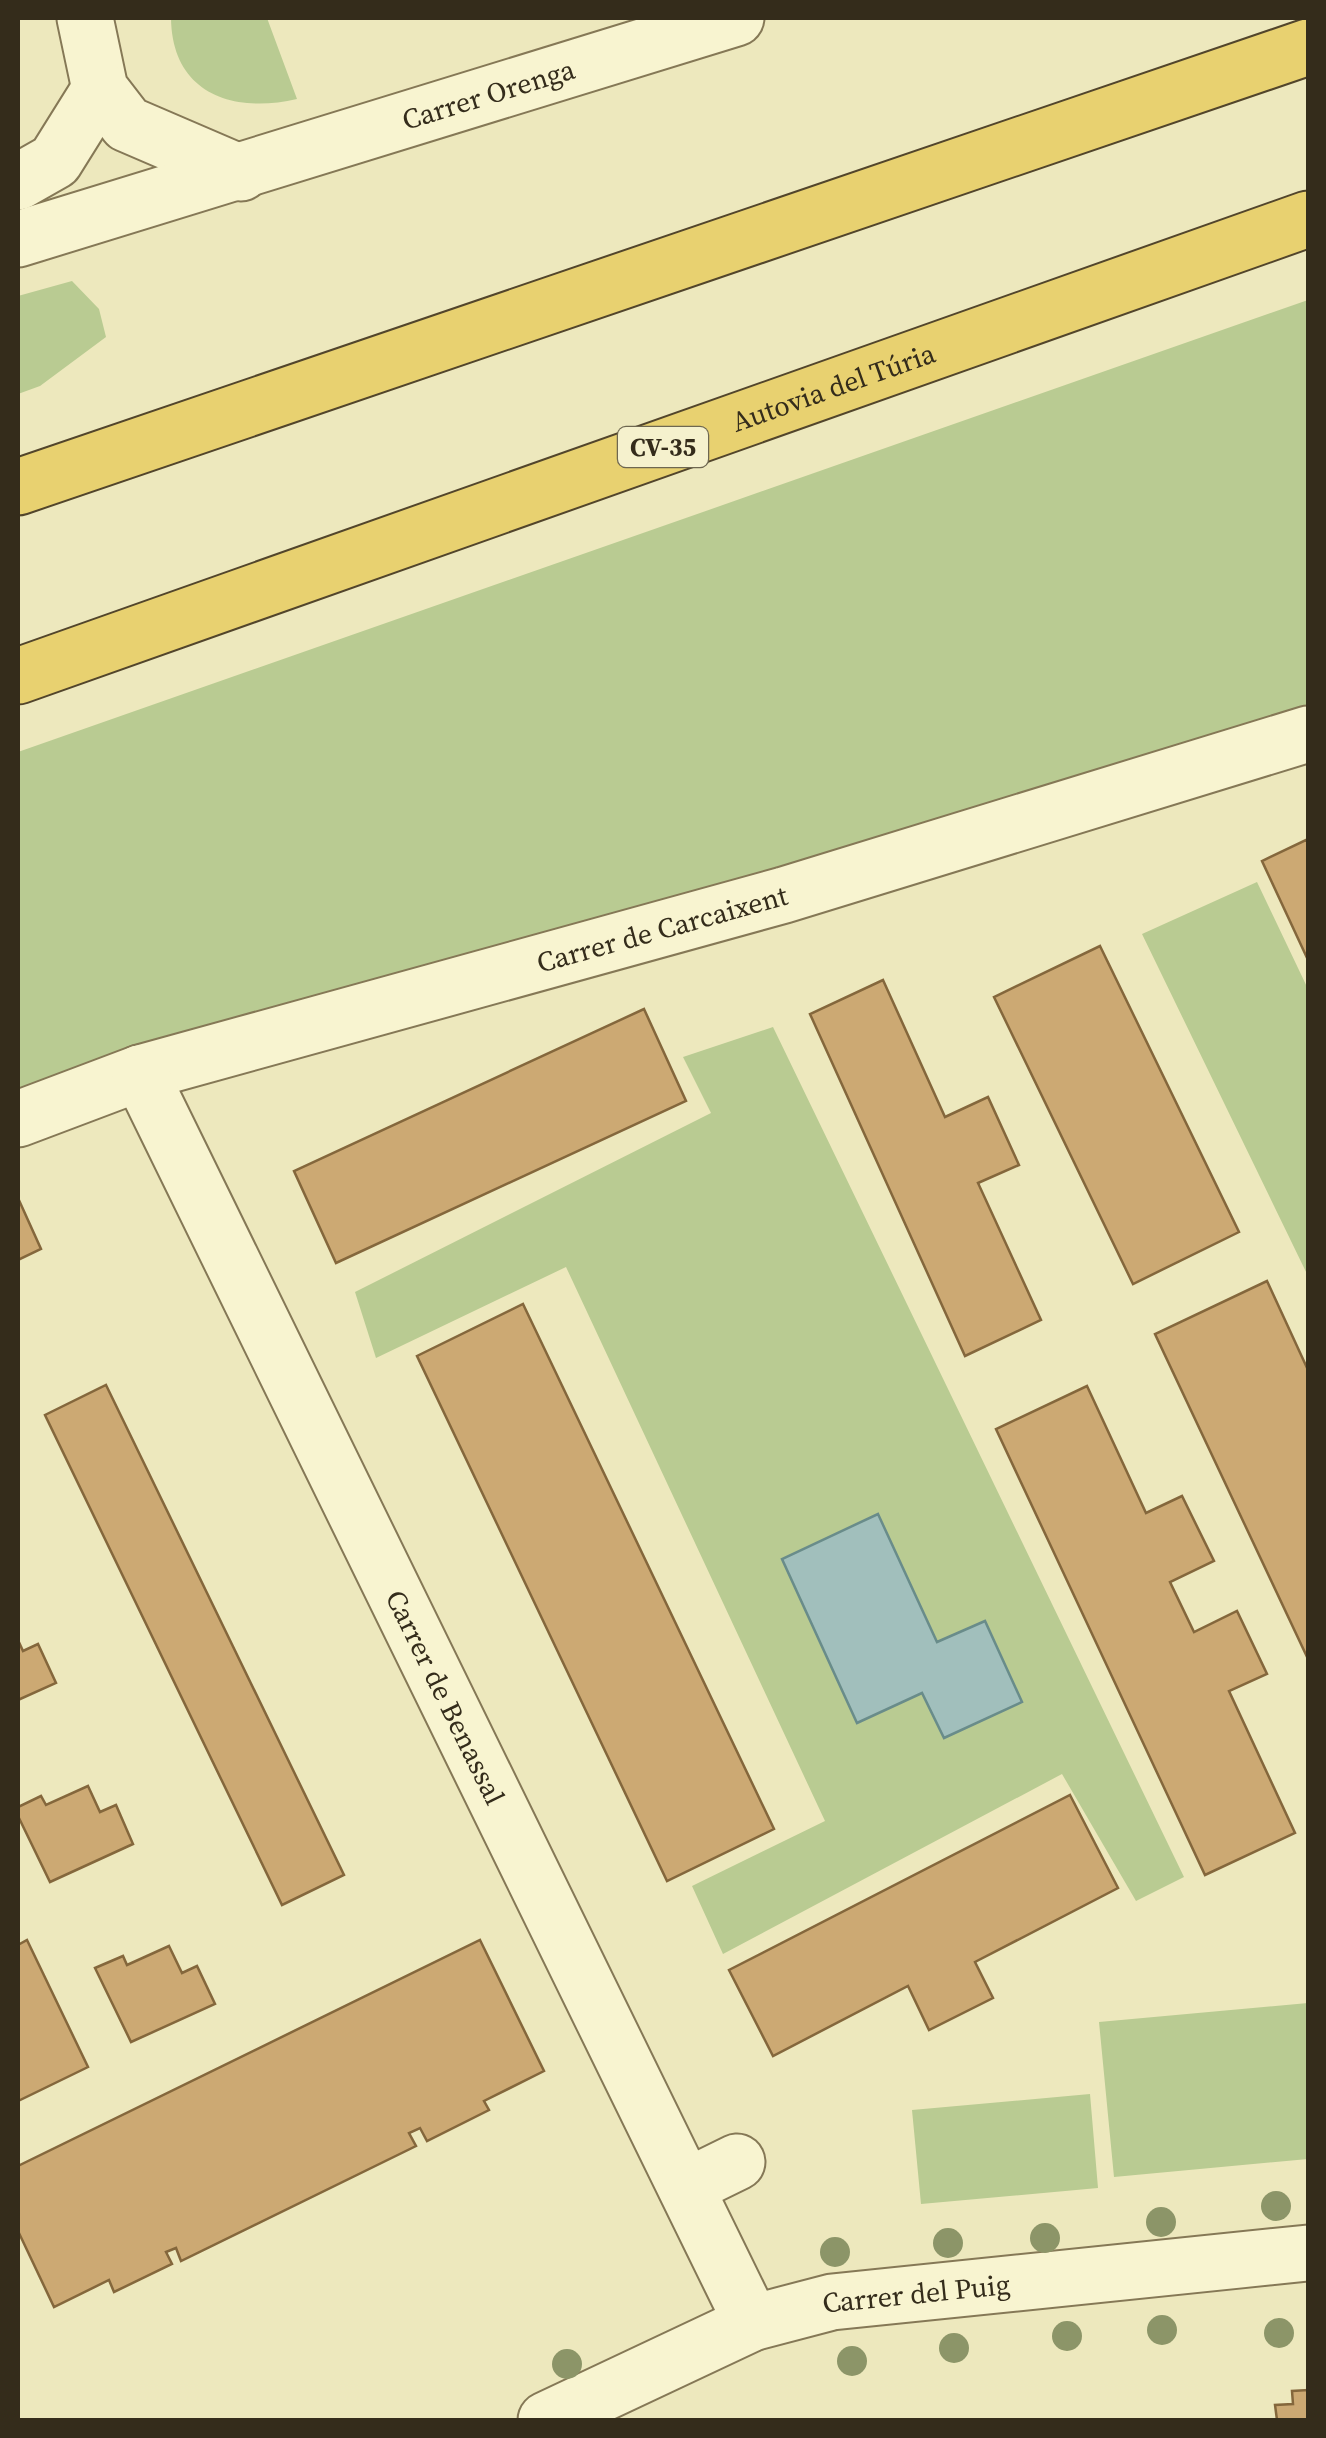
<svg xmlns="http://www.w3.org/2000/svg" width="1326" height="2438" font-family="'Source Serif 4',serif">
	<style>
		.green { fill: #b9cb92 }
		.water { fill: #a1bfbc; stroke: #698c8a; stroke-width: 2.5 }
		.building { fill: #cca973; stroke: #84673c; stroke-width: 2.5 }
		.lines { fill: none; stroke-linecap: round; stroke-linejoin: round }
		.pedestrian-casing { stroke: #857856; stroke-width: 59 }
		.minor-casing { stroke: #857856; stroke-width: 59 }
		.tertiary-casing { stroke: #857856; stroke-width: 59 }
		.trunk-casing { stroke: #52452b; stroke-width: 59 }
		.pedestrian { stroke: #f8f4d0; stroke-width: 55 }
		.minor { stroke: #f8f4d0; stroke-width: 55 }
		.tertiary { stroke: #f8f4d0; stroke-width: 55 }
		.trunk { stroke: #e8d170; stroke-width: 55 }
		.tree { fill: #8c9568 }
		.labels { text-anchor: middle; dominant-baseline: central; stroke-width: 8; stroke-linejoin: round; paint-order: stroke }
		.shield { fill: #f5f1cd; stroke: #6e6750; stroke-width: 2.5 }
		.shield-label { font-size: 25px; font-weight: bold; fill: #342c1b }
		.street-label { font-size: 28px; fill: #342c1b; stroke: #f5f1cd }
	</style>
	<rect width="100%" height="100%" fill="#ede8bd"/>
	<path class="green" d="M171,18H267L297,99C232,114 172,93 171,18Z
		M72,281L99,309L106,337L40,386L18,394V296Z
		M1308,300V747L18,1129V752Z
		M1257,882L1308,989V1276L1142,934Z
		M773,1027L1184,1877L1136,1901L1062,1774L723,1954L692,1886L825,1821L566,1267L376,1358L355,1292L711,1113L683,1057Z
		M1308,2003V2159L1114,2177L1099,2022Z
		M1090,2094L1098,2188L921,2204L912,2110Z"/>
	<path class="water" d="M878,1514L937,1642L985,1621L1022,1702L944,1738L922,1693L857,1723L782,1559Z"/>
	<path class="building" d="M1308,839V960L1262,861Z
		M1100,946L1239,1232L1133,1284L994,997Z
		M883,980L945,1117L988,1097L1019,1165L978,1183L1041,1320L965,1356L810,1014Z
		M644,1009L686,1101L336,1263L294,1171Z
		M18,1198L41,1249L18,1260Z
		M1267,1281L1308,1370V1659L1155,1334Z
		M523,1304L774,1829L667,1881L417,1356Z
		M106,1385L344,1875L282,1905L45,1415Z
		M1087,1386L1146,1513L1182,1496L1214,1561L1170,1582L1194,1632L1237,1611L1267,1674L1229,1691L1295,1833L1205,1875L996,1429Z
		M18,1640L23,1651L38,1644L56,1683L18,1700Z
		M88,1786L100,1812L116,1805L133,1844L50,1882L18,1816V1807L41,1796L46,1805Z
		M1070,1795L1118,1888L975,1962L993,1998L929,2030L908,1986L773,2056L729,1970Z
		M27,1940L88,2067L18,2101V1945Z
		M480,1940L544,2071L484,2101L489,2110L427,2141L420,2128L409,2133L416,2146L181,2261L176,2248L166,2252L172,2264L114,2292L109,2280L54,2307L18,2231V2166Z
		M169,1946L182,1973L197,1966L215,2004L131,2042L95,1968L123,1956L127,1965Z
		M1308,2390V2420H1277L1275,2405L1293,2404L1292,2391Z"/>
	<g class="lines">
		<g class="pedestrian-casing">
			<g id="pedestrian">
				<path id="s1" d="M18,1119L140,1073L784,895L1308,734"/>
			</g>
		</g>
		<g class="minor-casing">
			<g id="minor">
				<path d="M85,18L100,89L127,124L241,173"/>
				<path d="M18,182L55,161L100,89"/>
				<path id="s2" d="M140,1073L752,2323"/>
				<path d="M686,2187L737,2162"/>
				<path id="s3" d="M546,2420L752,2323L832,2302L1308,2253"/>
			</g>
		</g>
		<g class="tertiary-casing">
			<g id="tertiary">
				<path id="s4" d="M18,239L736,18"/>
			</g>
		</g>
		<g class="trunk-casing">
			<g id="trunk">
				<path d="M18,487L1308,47"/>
				<path id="s5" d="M18,676L1308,219"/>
			</g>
		</g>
		<use href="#pedestrian" class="pedestrian"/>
		<use href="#minor" class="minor"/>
		<use href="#tertiary" class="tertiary"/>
		<use href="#trunk" class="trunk"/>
	</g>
	<g class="tree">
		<circle cx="1276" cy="2206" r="15"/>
		<circle cx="1161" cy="2222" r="15"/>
		<circle cx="1045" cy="2238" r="15"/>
		<circle cx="948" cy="2243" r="15"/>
		<circle cx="835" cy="2252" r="15"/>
		<circle cx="1162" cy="2330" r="15"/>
		<circle cx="1279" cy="2333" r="15"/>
		<circle cx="1067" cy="2336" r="15"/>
		<circle cx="954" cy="2348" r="15"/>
		<circle cx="852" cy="2361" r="15"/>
		<circle cx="567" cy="2364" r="15"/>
	</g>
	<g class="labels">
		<rect class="shield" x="618" y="427" width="90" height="40" rx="8"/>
		<g class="shield-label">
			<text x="663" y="447">CV-35</text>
		</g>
		<g class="street-label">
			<text stroke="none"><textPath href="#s4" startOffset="492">Carrer Orenga</textPath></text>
			<text stroke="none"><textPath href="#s5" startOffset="865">Autovia del Túria</textPath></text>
			<text stroke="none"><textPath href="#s1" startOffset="672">Carrer de Carcaixent</textPath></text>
			<text stroke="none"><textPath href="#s2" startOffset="695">Carrer de Benassal</textPath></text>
			<text stroke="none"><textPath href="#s3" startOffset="395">Carrer del Puig</textPath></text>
		</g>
	</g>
	<rect width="1326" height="2438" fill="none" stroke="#342c1b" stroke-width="40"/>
</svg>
